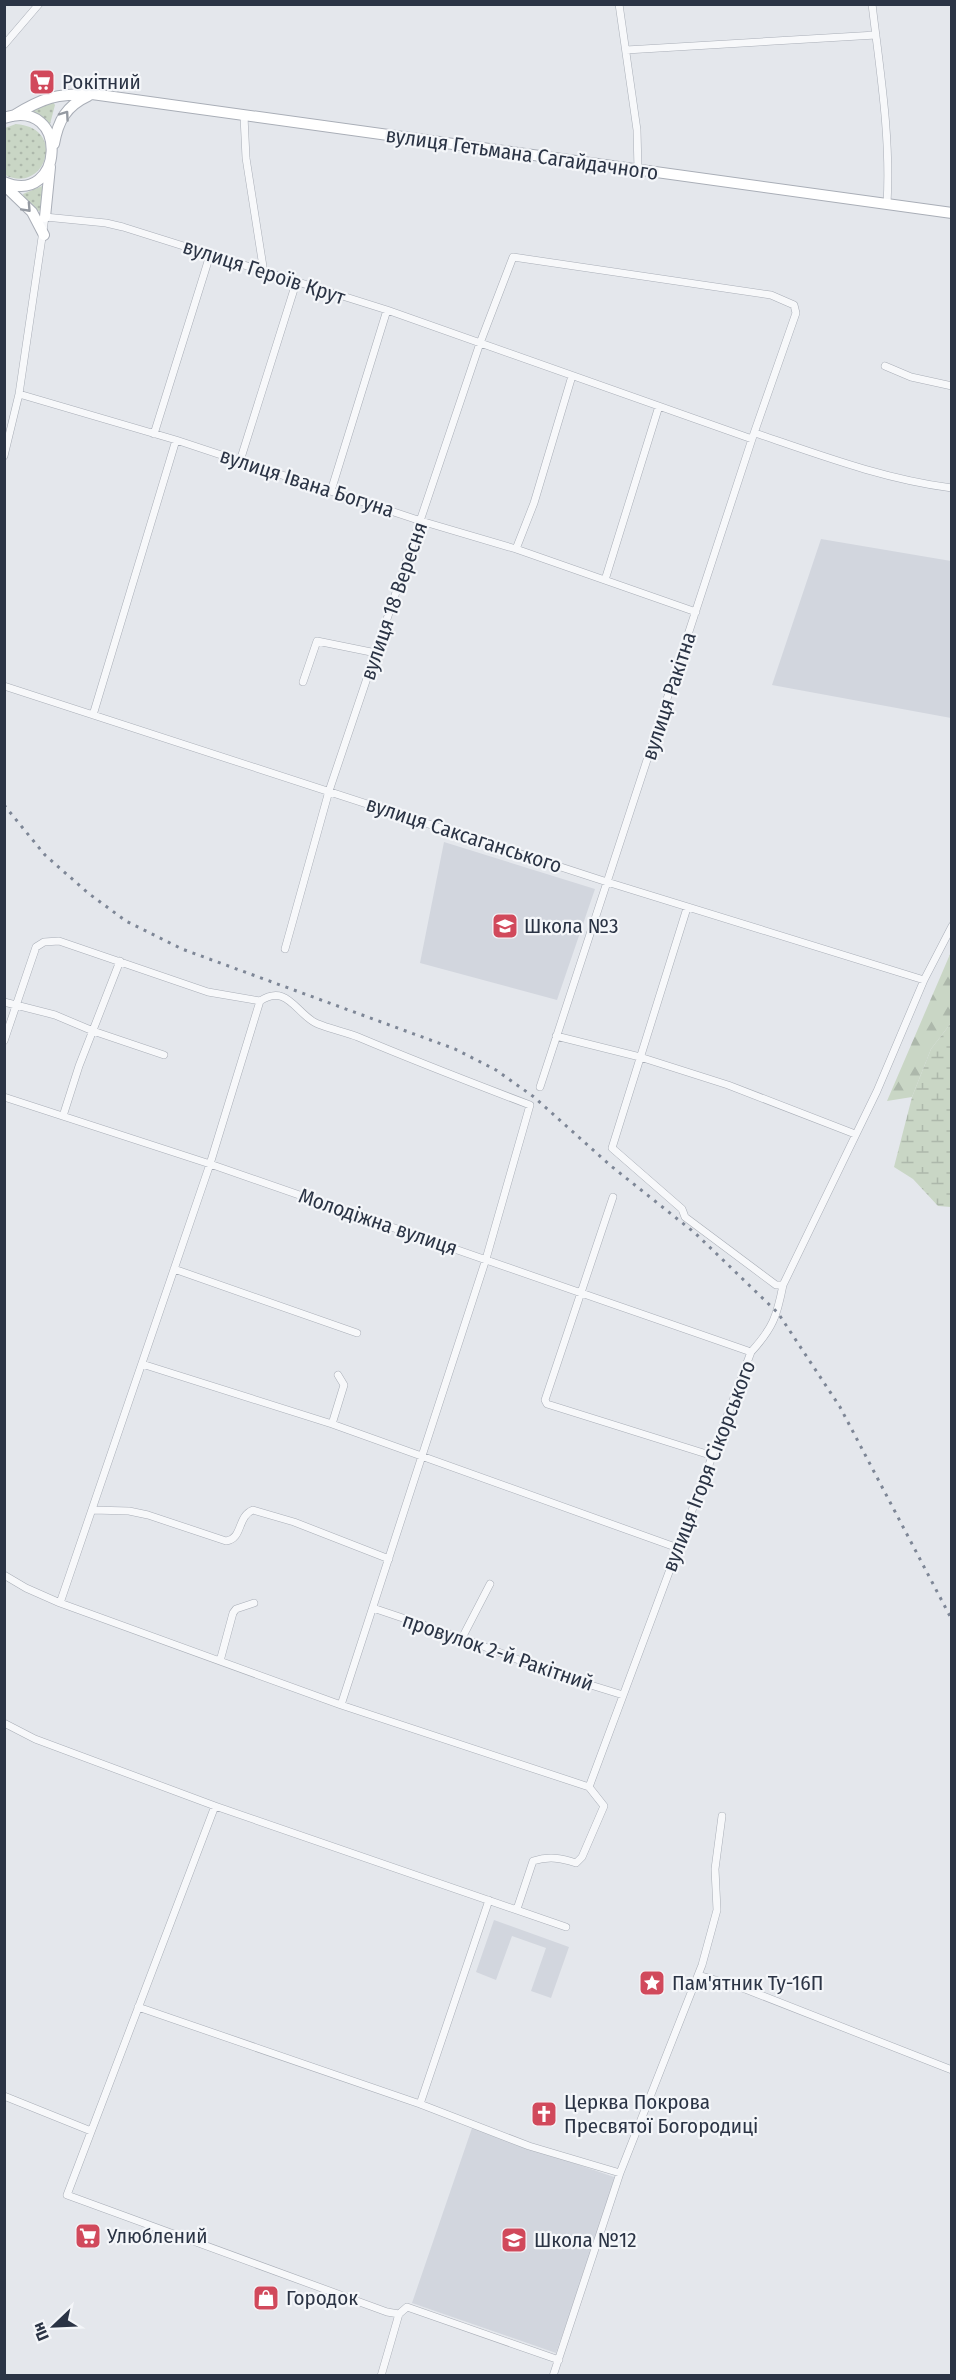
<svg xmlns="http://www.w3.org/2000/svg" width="956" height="2380" font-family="'Fira Sans Condensed',sans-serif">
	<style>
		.built { fill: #d2d6de }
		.grass { fill: url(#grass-dots) }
		.forest { fill: url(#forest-firs) }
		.wetland { fill: url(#wetland-marsh) }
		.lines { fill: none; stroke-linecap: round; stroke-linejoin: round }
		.minor-casing { stroke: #a9aeb7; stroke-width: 8 }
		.secondary-casing { stroke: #a9aeb7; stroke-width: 12 }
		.minor { stroke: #f7f8fa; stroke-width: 7 }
		.secondary { stroke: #fff; stroke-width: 10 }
		.rail { stroke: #7d8696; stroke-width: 3; stroke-dasharray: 3 6; stroke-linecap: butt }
		.oneway { stroke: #959aa2 }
		.labels { text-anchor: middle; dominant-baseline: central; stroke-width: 4.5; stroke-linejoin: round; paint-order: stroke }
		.poi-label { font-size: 21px; fill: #2b3445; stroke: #f4f6f9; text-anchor: start }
		.street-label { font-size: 21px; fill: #2b3445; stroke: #f4f6f9 }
	</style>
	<defs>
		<pattern id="grass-dots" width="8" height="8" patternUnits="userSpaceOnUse" patternTransform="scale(1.5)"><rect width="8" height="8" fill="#c9d6c5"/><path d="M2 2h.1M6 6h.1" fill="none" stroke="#adb8ab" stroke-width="1.8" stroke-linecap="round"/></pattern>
		<pattern id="forest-firs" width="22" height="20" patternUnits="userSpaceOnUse" patternTransform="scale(1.5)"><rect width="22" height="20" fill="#c9d6c5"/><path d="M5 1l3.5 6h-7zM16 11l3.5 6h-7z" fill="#adb8ab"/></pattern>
		<pattern id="wetland-marsh" width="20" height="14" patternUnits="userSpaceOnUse" patternTransform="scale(1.5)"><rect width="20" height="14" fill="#c9d6c5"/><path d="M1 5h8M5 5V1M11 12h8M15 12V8" fill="none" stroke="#adb8ab"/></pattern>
	</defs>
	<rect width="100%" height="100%" fill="#e4e7ec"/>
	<path class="built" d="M821,539L951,561V718L772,685Z
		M444,842L595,889L557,1000L420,963Z
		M494,1920L569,1947L551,1998L531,1991L546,1948L512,1936L496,1980L476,1972Z
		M472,2128L617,2178L556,2353L412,2303Z"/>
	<path class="grass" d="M53,102L55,105L50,124L31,112L32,109Z
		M16,124C68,128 45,195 5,175V128Z
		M42,186L44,188L41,210L38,211L24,197L23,194Z"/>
	<path class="forest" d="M951,952V1023L931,1049L912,1097L887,1101Z"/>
	<path class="wetland" d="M951,1023V1207L938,1206L913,1179L894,1167L912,1097L931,1049Z"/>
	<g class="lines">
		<g class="minor-casing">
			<path id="minor" d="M619,4L637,130L638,170
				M872,4C880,71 891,138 887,204
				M4,45L39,4
				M626,50L876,35
				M244,116L246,158L264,273
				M885,366L911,377L952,386
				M19,394L176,440L421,521L516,549L696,612
				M755,433C820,455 883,479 952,488
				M154,434L210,255
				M4,456L19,394L45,217L106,223L123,227L387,310L752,439
				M240,461L296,283
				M331,491L387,310
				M516,549L534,503L572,376
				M605,580L659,406
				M303,682L317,641L376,653
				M4,686L607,882L924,980
				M93,715L176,440
				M687,908L612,1148L682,1209L685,1217L776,1285H783
				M285,949L329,791L480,343L513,257L771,295L794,305L796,313L752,439L540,1087
				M4,1002L55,1015L93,1031L164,1055
				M556,1036L640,1057L728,1085L855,1134
				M4,1041L36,947L44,942L59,941L208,992L260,1001
				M4,1097L210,1164L751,1352
				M63,1116L79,1066L120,961
				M613,1197L545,1400L547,1404L713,1456
				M174,1269L357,1333
				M142,1364L332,1424L678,1548
				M332,1424L344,1385L338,1375
				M93,1510L129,1511L148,1515L226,1541C243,1539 237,1516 253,1510L294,1522L389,1559
				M4,1575L26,1588L60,1603L341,1705L589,1787L604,1806L582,1857L576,1863C561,1858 549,1856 533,1861L517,1909
				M60,1603L210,1164L260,1001C286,984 295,1011 314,1022C322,1027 346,1032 358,1037C415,1061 472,1083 530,1105L486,1259L341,1705
				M373,1608L462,1638L555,1674L623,1695
				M462,1638L490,1584
				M220,1661L233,1613L236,1609L254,1603
				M4,1723L35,1739L215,1806L566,1927
				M589,1787L751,1352C773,1328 777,1316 783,1285L877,1091L924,980L952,926
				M215,1806L67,2195L387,2312L399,2314L407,2307L559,2360
				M698,1975L740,1987L952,2070
				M138,2007L420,2104L529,2146L620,2173
				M4,2096L91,2131
				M420,2104L489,1900
				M381,2376L399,2314
				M553,2376L620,2173L702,1965L717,1910L715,1869L722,1816"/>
		</g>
		<g class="secondary-casing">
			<path id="secondary" d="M13,116C44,97 56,94 92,94L952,213
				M4,118C71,96 64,208 4,182
				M54,144C58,121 66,106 88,96
				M4,185L32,212L44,235
				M45,217L50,167"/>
		</g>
		<use href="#minor" class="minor"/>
		<use href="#secondary" class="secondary"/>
		<path class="rail" d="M4,805L45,855L88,893L126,921L182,949L455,1049L496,1070L534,1097L611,1166L695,1233L778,1313L840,1407L952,1620"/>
	</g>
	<defs><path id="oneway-chevron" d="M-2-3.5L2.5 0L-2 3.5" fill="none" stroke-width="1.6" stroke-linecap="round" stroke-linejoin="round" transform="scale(1.5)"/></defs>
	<g class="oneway">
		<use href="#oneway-chevron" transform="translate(65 115) rotate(-55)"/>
		<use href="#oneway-chevron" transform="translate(27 208) rotate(47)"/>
	</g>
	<defs>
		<g id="supermarket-square" transform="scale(1.35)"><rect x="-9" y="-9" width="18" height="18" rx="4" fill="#d1495b" stroke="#f4f6f9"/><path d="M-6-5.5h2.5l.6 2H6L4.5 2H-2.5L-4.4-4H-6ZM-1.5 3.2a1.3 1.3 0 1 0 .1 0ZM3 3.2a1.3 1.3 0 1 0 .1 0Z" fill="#fff"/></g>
		<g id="school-square" transform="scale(1.35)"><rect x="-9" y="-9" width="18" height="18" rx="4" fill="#d1495b" stroke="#f4f6f9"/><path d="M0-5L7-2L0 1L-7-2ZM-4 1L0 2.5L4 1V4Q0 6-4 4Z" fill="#fff"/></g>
		<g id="sight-square" transform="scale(1.35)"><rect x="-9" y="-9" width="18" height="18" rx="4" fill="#d1495b" stroke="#f4f6f9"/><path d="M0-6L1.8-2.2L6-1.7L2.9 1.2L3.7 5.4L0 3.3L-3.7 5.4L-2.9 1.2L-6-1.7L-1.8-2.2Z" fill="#fff"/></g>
		<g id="church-square" transform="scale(1.35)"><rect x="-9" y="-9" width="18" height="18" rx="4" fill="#d1495b" stroke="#f4f6f9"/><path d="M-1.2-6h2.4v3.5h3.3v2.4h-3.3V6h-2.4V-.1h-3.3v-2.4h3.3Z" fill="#fff"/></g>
		<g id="shop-square" transform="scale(1.35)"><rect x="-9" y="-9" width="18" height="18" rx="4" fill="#d1495b" stroke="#f4f6f9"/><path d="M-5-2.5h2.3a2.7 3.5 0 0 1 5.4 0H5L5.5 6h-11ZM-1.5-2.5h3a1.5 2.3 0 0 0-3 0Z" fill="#fff"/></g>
	</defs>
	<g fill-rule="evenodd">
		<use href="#supermarket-square" x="42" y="82"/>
		<use href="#school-square" x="505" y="926"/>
		<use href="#sight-square" x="652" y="1983"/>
		<use href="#church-square" x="544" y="2114"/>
		<use href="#supermarket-square" x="88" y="2236"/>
		<use href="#school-square" x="514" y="2240"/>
		<use href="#shop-square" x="266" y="2298"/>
	</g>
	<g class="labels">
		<g class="poi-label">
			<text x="62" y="82">Рокітний</text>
			<text x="524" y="926">Школа №3</text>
			<text x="672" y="1983">Пам'ятник Ту-16П</text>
			<text x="564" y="2102">Церква Покрова<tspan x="564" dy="24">Пресвятої Богородиці</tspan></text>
			<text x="107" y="2236">Улюблений</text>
			<text x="534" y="2240">Школа №12</text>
			<text x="286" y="2298">Городок</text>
		</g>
		<g class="street-label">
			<text transform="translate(522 154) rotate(8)">вулиця Гетьмана Сагайдачного</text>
			<text transform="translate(264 272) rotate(18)">вулиця Героїв Крут</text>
			<text transform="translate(307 483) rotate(18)">вулиця Івана Богуна</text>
			<text transform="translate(394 601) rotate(-71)">вулиця 18 Вересня</text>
			<text transform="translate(669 696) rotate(-72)">вулиця Ракітна</text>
			<text transform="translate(464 835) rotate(18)">вулиця Саксаганського</text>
			<text transform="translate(378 1222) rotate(19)">Молодіжна вулиця</text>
			<text transform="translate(709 1466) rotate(-69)">вулиця Ігоря Сікорського</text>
			<text transform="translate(498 1652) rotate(19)">провулок 2-й Ракітний</text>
		</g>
	</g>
	<rect width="956" height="2380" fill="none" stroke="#2b3445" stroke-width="12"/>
	<g transform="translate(54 2326) rotate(247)" stroke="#f4f6f9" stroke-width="4.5" paint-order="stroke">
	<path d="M0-4.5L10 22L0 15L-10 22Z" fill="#2b3445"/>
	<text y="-9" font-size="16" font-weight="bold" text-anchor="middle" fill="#2b3445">Пн</text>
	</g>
</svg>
